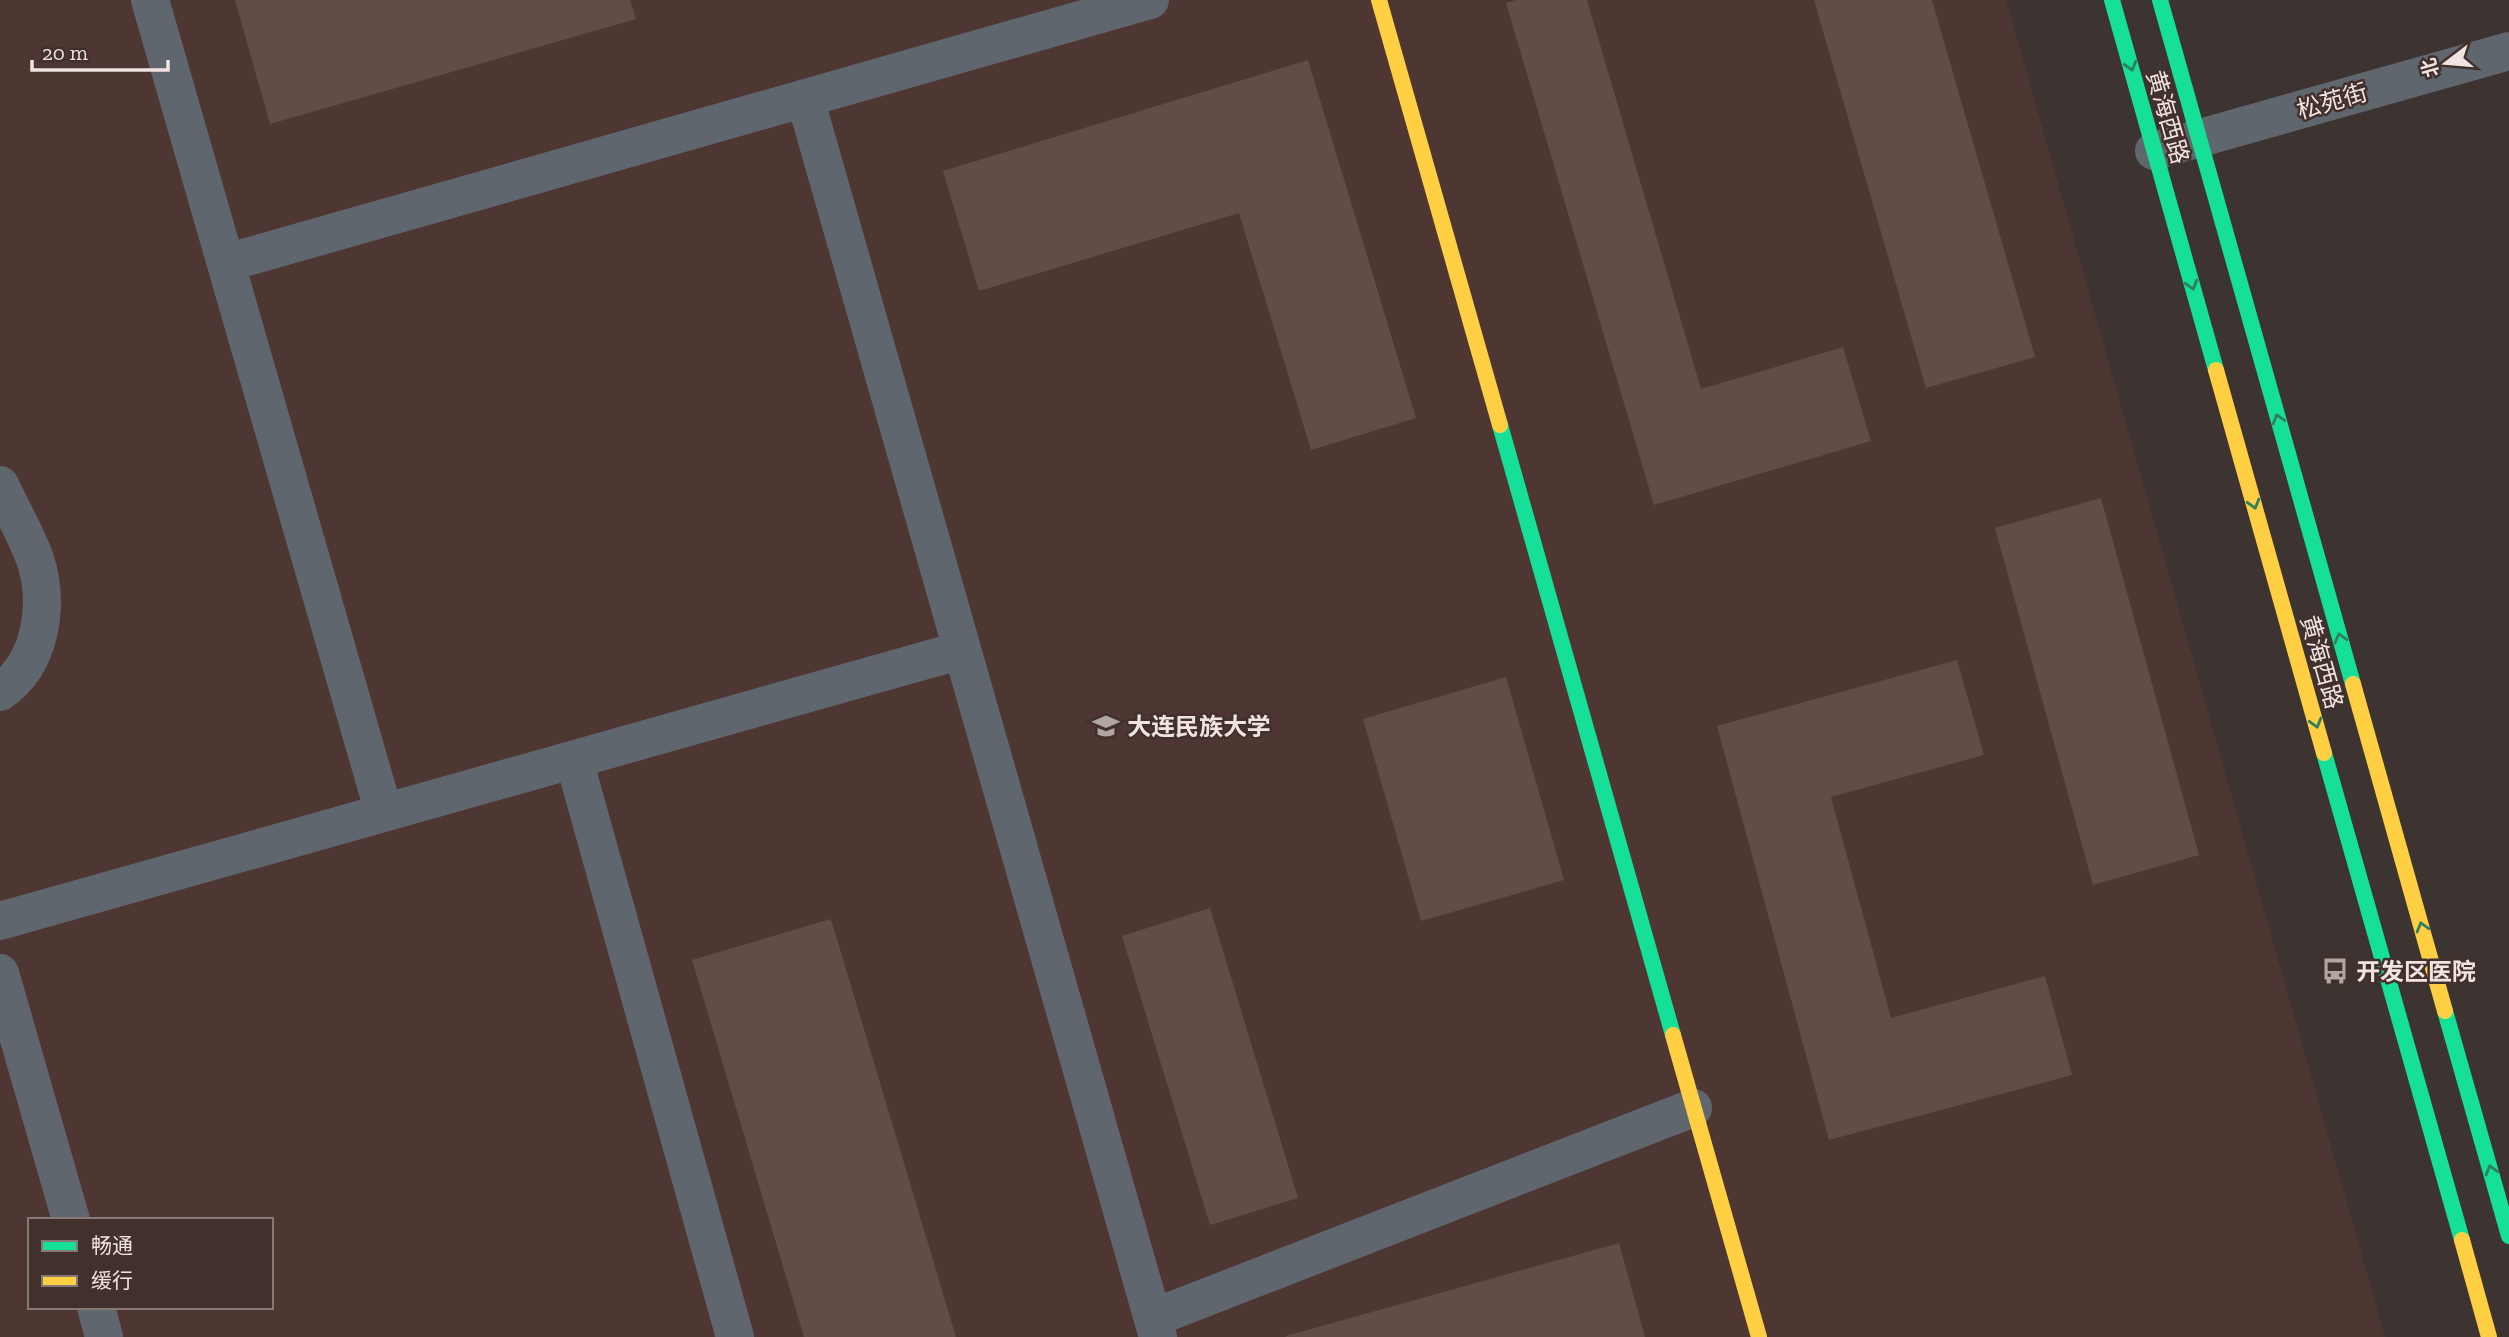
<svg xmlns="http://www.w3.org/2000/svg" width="2509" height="1337" font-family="'Zilla Slab','Noto Sans SC',serif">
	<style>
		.built { fill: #4e3733; fill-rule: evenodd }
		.building { fill: #624c48 }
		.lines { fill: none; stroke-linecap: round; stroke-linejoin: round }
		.street { stroke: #60666e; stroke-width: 38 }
		.fast { stroke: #16e098; stroke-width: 16 }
		.slow { stroke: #ffcf43; stroke-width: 16 }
		.oneway { stroke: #2e7f5d }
		.labels { text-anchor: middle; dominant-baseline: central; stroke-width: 5; stroke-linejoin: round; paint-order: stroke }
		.street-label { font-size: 24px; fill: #f0e4e2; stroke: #42302c }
		.poi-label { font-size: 24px; font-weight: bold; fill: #f0e4e2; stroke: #42302c; text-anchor: start }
	</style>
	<rect width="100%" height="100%" fill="#3d3431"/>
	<path class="built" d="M0,0H2006L2385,1337H0ZM30,1220H271V1307H30Z"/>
	<path class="building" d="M235,0H630L636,19L270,124Z
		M1516,0H1587L1701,389L1843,347L1871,441L1654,505L1506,3Z
		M1814,0H1932L2035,357L1926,388Z
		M1308,60L1416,418L1311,450L1239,213L979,291L943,171Z
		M2101,498L2199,855L2093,885L1995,528Z
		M1957,660L1984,755L1831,797L1891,1018L2045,976L2072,1075L1829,1140L1717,726Z
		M1506,677L1564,880L1421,921L1363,719Z
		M1210,908L1298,1198L1210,1225L1122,936Z
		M831,919L956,1337H804L692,960Z
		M1619,1243L1645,1337H1286V1336Z"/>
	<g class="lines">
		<path class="street" d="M150,0L384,813
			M805,98L1158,1337
			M2154,151L2509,51
			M226,263L1150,0
			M0,485C11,509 26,534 35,559C50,605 41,664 0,692
			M574,760L735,1337
			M0,921L962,650
			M0,973L71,1220
			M96,1307L104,1337
			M1153,1318L1693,1108"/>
		<path class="fast" d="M2112,0L2216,370
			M2160,0L2353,684
			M1500,425L1673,1035
			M2324,753L2462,1240
			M2445,1011L2509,1236"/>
		<path class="slow" d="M1379,0L1500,425
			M2216,370L2324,753
			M2353,684L2445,1011
			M1673,1035L1759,1337
			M2462,1240L2489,1337"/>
	</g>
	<defs><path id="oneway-chevron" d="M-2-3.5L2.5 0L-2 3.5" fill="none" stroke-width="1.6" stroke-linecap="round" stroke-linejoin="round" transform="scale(1.75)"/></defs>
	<g class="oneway">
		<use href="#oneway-chevron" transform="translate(2131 66) rotate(74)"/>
		<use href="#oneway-chevron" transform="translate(2192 285) rotate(74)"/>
		<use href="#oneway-chevron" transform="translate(2278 419) rotate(-106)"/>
		<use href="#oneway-chevron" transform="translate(2254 504) rotate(74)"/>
		<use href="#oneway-chevron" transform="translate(2340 638) rotate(-106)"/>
		<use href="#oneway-chevron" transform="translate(2316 723) rotate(74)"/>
		<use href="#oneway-chevron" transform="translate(2422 927) rotate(-106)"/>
		<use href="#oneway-chevron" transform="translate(2491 1170) rotate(-106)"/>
	</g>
	<defs>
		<g id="university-bare" transform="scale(2.1)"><path d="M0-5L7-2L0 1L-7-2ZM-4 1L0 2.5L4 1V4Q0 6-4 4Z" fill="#b1a6a4" stroke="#42302c" stroke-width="2.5" paint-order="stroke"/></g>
		<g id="bus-bare" transform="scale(2.1)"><path d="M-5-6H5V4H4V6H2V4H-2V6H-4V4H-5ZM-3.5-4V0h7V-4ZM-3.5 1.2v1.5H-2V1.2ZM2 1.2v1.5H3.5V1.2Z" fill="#b1a6a4" stroke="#42302c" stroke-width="2.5" paint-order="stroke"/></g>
	</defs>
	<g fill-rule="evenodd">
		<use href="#university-bare" x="1106" y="726"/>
		<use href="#bus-bare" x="2335" y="971"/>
	</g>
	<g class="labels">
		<g class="street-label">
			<text transform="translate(2332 101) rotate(-16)">松苑街</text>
			<text transform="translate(2168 117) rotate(74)">黄海西路</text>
			<text transform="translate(2322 662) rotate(74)">黄海西路</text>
		</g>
		<g class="poi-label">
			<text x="1127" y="726">大连民族大学</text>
			<text x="2356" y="971">开发区医院</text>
		</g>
	</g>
	<rect x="28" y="1218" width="245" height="91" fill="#42302c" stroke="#887875" stroke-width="2"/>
	<rect x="42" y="1241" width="35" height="10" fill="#16e098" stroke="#887875" stroke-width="2"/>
	<text x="91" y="1253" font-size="21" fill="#f0e4e2">畅通</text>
	<rect x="42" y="1276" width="35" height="10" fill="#ffcf43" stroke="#887875" stroke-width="2"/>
	<text x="91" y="1288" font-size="21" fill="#f0e4e2">缓行</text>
	<g transform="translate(2446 63) rotate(254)" stroke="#42302c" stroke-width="5" paint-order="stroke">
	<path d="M0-5L12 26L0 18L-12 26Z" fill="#f0e4e2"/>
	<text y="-10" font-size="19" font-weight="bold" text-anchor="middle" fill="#f0e4e2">北</text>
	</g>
	<path d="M32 60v10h136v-10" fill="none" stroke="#f0e4e2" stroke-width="3.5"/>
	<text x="42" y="60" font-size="21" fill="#f0e4e2" stroke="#42302c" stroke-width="5" paint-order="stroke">20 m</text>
</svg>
